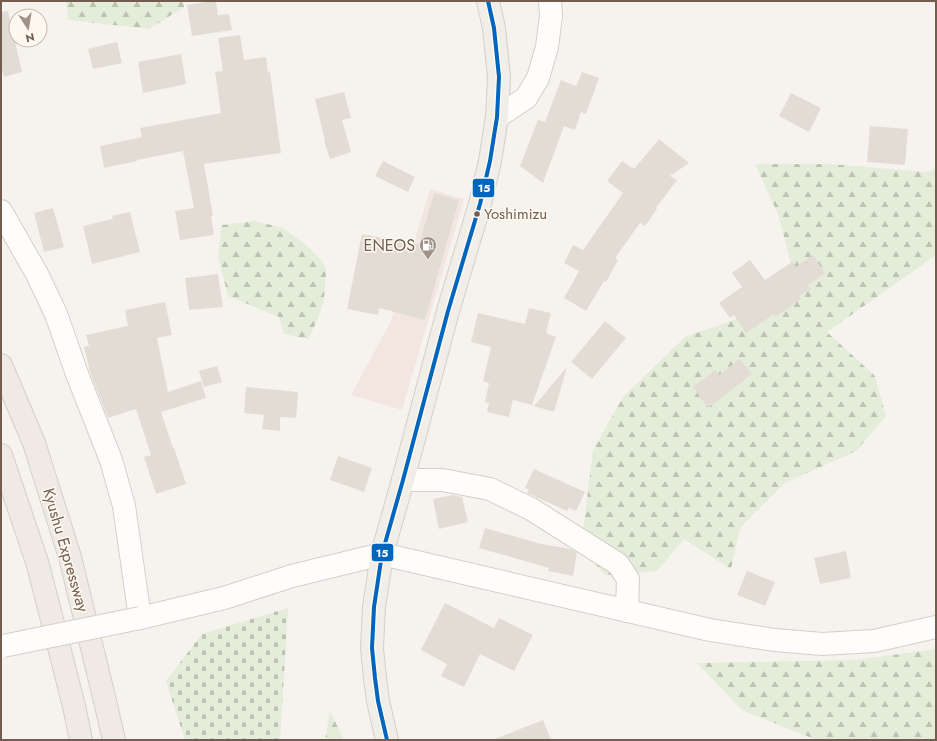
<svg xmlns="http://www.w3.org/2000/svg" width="937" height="741" font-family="Jost,sans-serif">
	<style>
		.commercial { fill: #f3e6e0 }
		.forest { fill: url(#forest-firs) }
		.cemetery { fill: url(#cemetery-stones) }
		.building { fill: #e3dcd5 }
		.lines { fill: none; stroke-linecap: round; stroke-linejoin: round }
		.minor-casing { stroke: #d4cfc9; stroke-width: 24 }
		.tertiary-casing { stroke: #d4cfc9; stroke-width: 24 }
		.primary-casing { stroke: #d5cec8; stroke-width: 24 }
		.motorway-casing { stroke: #d5cec8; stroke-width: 24 }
		.minor { stroke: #fefdfc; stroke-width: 22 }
		.tertiary { stroke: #fefdfc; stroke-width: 22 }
		.primary { stroke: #f1ede7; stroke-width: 22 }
		.motorway { stroke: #f0eae6; stroke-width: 22 }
		.minor-bridge-casing { stroke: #d4cfc9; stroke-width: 24; stroke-linecap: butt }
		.minor-bridge { stroke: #fefdfc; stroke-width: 22 }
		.bus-1-casing { stroke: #fdf8f0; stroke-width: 7 }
		.bus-1 { stroke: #0065bd; stroke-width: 4 }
		.bus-dot { fill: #725d50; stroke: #fdf8f0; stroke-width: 1.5 }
		.labels { text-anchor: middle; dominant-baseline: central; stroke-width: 3; stroke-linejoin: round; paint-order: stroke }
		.bus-label { font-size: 15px; fill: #725d50; stroke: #fdf8f0; text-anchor: start }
		.poi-label { font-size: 16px; fill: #725d50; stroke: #fdf8f0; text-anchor: end }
		.street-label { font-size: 16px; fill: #725d50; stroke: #fdf8f0 }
		.line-badge { stroke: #fdf8f0; stroke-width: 1.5 }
		.badge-label { font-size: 11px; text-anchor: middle; font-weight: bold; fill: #fff }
	</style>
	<defs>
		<pattern id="forest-firs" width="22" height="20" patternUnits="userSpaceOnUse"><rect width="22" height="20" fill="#e4ecda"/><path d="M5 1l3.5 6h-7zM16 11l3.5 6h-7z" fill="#bdc2b3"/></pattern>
		<pattern id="cemetery-stones" width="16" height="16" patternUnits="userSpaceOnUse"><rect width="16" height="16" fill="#e4ecda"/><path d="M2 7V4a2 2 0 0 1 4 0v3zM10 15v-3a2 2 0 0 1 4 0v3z" fill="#bdc2b3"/></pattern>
	</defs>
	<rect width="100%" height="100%" fill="#f6f3ee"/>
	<path class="commercial" d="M430,189L464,199L402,410L351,395L391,321Z"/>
	<path class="forest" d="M66,1H184V7L149,29L68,20Z
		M755,164H830L926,172L936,169V255L827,332L875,376L886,416L856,451L785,483L740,528L731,569L684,539L657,571L605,575L581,548L593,450L623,397L685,337L757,312L796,283L778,214Z
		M255,221L283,228L306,245L323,262L326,271L324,299L318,319L308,339L284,334L279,317L228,296L218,256L222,225Z
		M936,649V740H817L742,710L697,663L856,660Z
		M330,711L344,740H325Z"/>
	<path class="cemetery" d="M288,608L280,740H185L166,681L202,634Z"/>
	<path class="building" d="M213,1H216L218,15L229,14L232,30L192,36L187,5Z
		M8,11L22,72L4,77L1,66V12Z
		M240,35L244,60L266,57L268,72H270L281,153L204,164L213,216H211L214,235L180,240L175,211L194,208L183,151L137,160V161L104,168L100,146L142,137L140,128L221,113L215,72L223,71L218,38Z
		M117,42L122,63L93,69L88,49Z
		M181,54L186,84L143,93L138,62Z
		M582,72L599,78L586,114L581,112L575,130L564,126L543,183L520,166L538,120L545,122L561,80L576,86Z
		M344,92L351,118L342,120L351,152L330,159L324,141H325L315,99Z
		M791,93L821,108L809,132L779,116Z
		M870,126L908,129L905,165L867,162Z
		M659,139L689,163L670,176L677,180L656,208L657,209L645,226L640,223L615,258L618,260L606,282L604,281L586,311L564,298L579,271L564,263L573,245L583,250L623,193L607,181L622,161L634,169Z
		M383,161L415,177L408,192L375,176Z
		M434,193L459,200L425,320L379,308L378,315L347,309L362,234L419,245Z
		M53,208L64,247L44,252L34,213Z
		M130,212L140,252L92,264L83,226L113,219L112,216Z
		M813,255L825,273L808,285L811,289L799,296L801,299L775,317L774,314L746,333L734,315L730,318L719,303L742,287L732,273L750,260L765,280L792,262L796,267Z
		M218,274L223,307L189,310L185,278Z
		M165,302L172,335L157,338L168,392L201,381L206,398L161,412L173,448H174L186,484L156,494L144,457L151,455L136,409L108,418L90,372L84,347L89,346L86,335L128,326L125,310Z
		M529,308L551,313L546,333L556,337L532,405L513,400L509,417L487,412L489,403L485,402L489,383L483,381L491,347L471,342L478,313L525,324Z
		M605,321L626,338L592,379L571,362Z
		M740,359L752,374L708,408L693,387L715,370L719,375Z
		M217,366L222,382L204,387L199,371Z
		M567,367L554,412L534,406Z
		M246,387L298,392L296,418L280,417V431L262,429L264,415L244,413Z
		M338,456L372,468L364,492L330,480Z
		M534,469L585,492L576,511L569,508L567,511L527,493L529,490L525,488Z
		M453,495L462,497L468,522L439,529L433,499Z
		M485,528L541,544L571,549L577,553L573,576L548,571L549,568L479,548Z
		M846,551L851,578L820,584L814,558Z
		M747,571L775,582L765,606L737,595Z
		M445,603L494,628L499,618L533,635L514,671L480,654L464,687L441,676L447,664L421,650Z
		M543,720L551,740H495V739Z"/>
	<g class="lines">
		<g class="minor-casing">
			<path id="minor" d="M497,117L526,98L538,78L547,47L551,16L550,1
				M1,211L37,274L56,314L77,374L111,460L124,506L140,618L224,598L292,576L382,554
				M403,480H442L490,489L531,509L618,564L628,579L627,611"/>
		</g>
		<g class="tertiary-casing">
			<path id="tertiary" d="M382,554L710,630L775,640L822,644L874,641L936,627"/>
		</g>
		<g class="primary-casing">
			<path id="primary" d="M387,740L378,701L375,678L372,648L374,607L382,554L403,480L448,311L480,204L490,161L497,117L499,77L494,28L488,1"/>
		</g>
		<g class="motorway-casing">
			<path id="motorway" d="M1,365L34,443L70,557L104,697L114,740
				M1,455L38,565L74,706L81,740"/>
		</g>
		<use href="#minor" class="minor"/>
		<use href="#tertiary" class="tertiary"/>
		<use href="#primary" class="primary"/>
		<use href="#motorway" class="motorway"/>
		<g class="minor-bridge-casing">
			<path id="minor-bridge" d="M3,646L140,618"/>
		</g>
		<use href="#minor-bridge" class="minor-bridge"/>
		<g class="bus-1-casing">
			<path id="bus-1" d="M387,740L378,701L375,678L372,648L374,607L382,554L403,480L448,311L480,204L490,161L497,117L499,77L494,28L488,1"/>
		</g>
		<use href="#bus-1" class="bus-1"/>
	</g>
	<defs>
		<g id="fuel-pin" transform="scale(0.9)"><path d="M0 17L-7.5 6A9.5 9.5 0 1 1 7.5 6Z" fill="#a09287" stroke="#fdf8f0"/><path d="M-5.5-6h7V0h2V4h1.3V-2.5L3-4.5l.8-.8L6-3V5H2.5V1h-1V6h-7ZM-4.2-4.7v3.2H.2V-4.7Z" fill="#fff"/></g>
	</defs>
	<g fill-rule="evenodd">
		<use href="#fuel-pin" x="428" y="245"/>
	</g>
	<circle class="bus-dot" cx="477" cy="214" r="3.5"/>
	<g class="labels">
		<g class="bus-label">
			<text x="484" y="214">Yoshimizu</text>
		</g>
		<g class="poi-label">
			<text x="415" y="245">ENEOS</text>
		</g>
		<g class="street-label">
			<text transform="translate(66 550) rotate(74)">Kyushu Expressway</text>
		</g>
	</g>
	<g class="line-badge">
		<rect x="472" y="178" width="23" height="20" rx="4" fill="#0065bd"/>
		<rect x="371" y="543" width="23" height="19" rx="4" fill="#0065bd"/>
	</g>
	<g class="badge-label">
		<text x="484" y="192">15</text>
		<text x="382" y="557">15</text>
	</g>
	<rect width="937" height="741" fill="none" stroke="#725d50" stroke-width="4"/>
	<g transform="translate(28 28) rotate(168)"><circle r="19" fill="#fdf8f0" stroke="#c5bab0"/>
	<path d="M0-3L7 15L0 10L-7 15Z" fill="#a09287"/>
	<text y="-6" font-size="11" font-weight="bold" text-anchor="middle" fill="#725d50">N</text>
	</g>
</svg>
